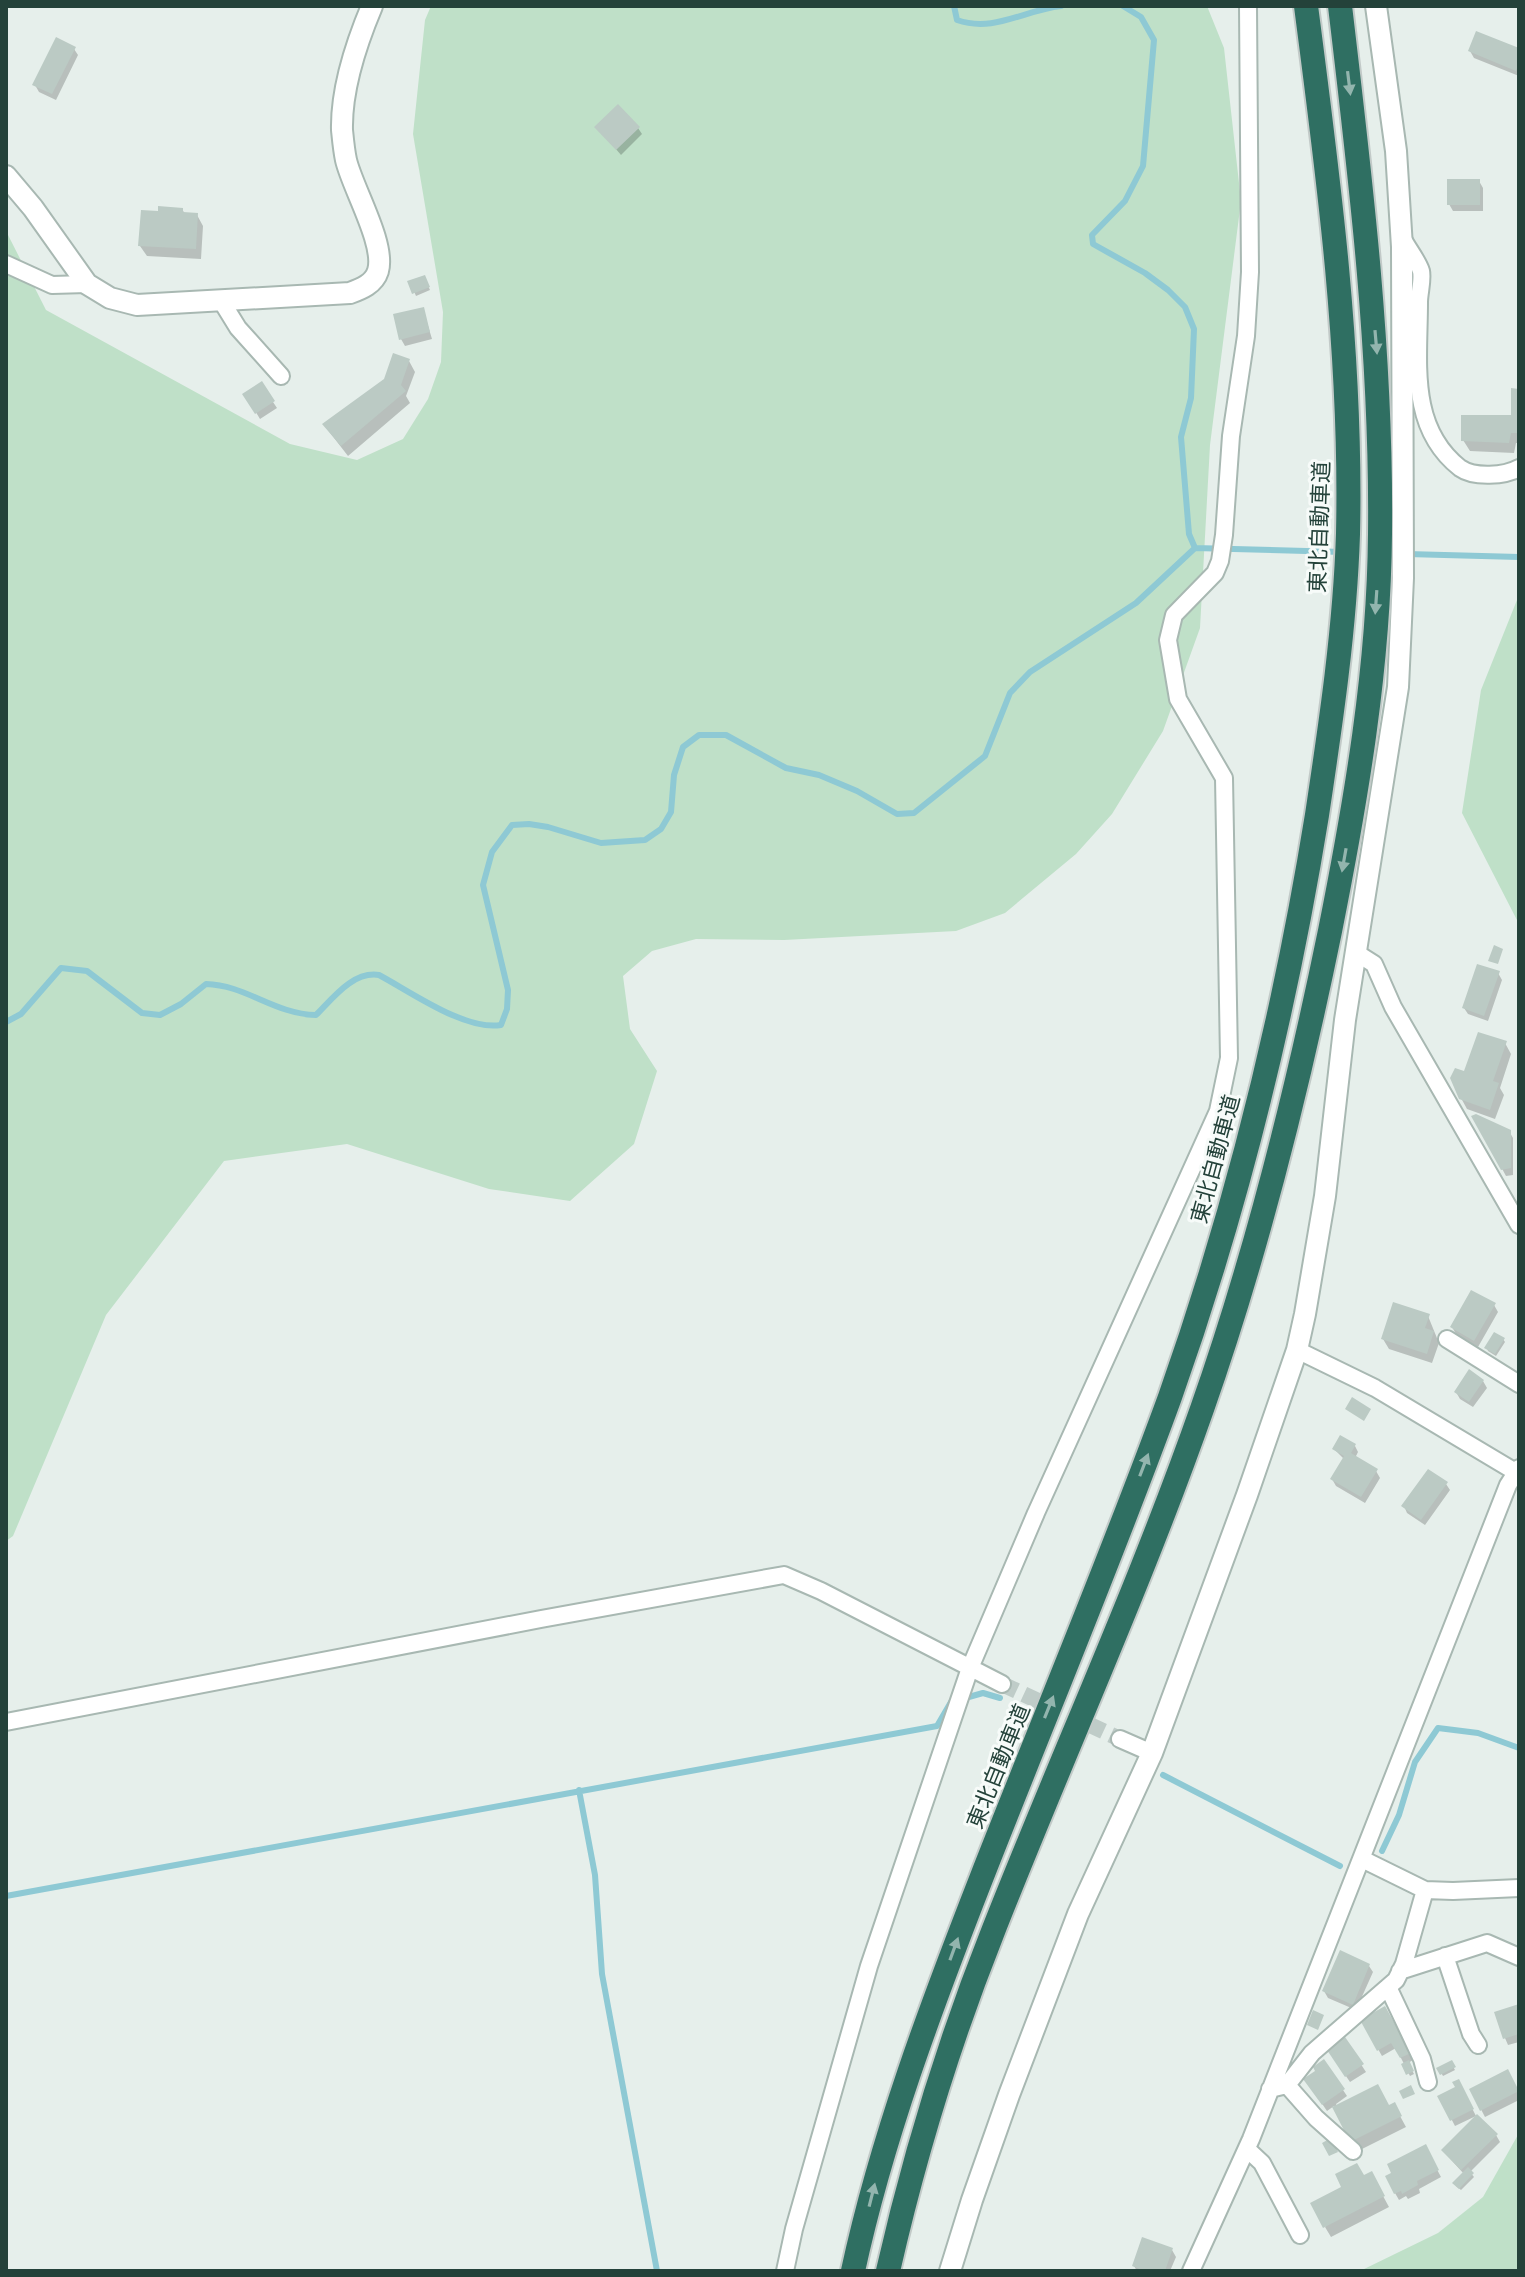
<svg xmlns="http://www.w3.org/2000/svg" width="1525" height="2277" font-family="Mulish,'Noto Sans JP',sans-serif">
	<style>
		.green { fill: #bfe0c8 }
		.shadow { fill: #0003 }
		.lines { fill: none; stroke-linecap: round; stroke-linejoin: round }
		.stream { stroke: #8ec9d4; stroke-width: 6 }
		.building { fill: #bbcac4 }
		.minor-tunnel { stroke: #bfccc8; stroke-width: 16; stroke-dasharray: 16 8; stroke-linecap: butt }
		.minor-casing { stroke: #a8b8b2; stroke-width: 20 }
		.tertiary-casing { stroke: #a8b8b2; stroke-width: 24 }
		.motorway-casing { stroke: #c2cac8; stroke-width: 28 }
		.minor { stroke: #fff; stroke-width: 16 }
		.tertiary { stroke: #fff; stroke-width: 20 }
		.motorway { stroke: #2f6f62; stroke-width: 24 }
		.oneway { fill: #93b5ae }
		.labels { text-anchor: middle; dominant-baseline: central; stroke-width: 6; stroke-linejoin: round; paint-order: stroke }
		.street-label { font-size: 22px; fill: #24423a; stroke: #f7fbf9 }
	</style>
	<rect width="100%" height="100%" fill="#e6efeb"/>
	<path class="green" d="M431,6H1207L1224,48L1241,201L1210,445L1200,628L1163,731L1112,814L1076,854L1005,913L956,931L784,940L696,939L652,951L623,976L630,1029L657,1071L634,1144L570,1201L489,1189L347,1144L224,1161L106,1315L13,1536L6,1541V231L46,310L290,444L357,460L403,439L428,399L441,362L443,312L413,134L425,20Z
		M1519,595V924L1462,813L1481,690Z
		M1519,2133V2271H1360L1438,2233L1483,2197Z"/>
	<path class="shadow" d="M74,49L78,55L56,100L39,92L35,85Z
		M1470,51H1519V76L1474,58Z
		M597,127L638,128L642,134L621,155Z
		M1479,181L1483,188V211H1453L1449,204Z
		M182,209L185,214L197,215L203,226L201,259L147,256L140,246L160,213Z
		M424,277L430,290L416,296L410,282Z
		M423,309L432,339L405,346L401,339Z
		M409,361L415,372L406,396L410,403L348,456L324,425Z
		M261,384L277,408L260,419L245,394Z
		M1519,391V443H1516L1514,453L1470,451L1463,440L1513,417Z
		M1498,973L1502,980L1488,1021L1468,1014L1464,1008Z
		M1505,1043L1511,1054L1500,1088L1504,1095L1495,1119L1467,1109L1461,1098Z
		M1474,1117L1509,1131L1513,1138V1175L1506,1176Z
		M1494,1305L1498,1312L1478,1347L1456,1334L1452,1327Z
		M1428,1316L1439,1343L1432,1363L1389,1349L1383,1339Z
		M1503,1339L1505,1342L1496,1356L1488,1351L1487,1348Z
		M1483,1381L1487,1388L1473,1407L1460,1399L1456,1392Z
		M1355,1446L1358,1452L1355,1458L1376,1471L1380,1478L1365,1503L1336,1486L1332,1479L1344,1459L1334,1449Z
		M1446,1484L1450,1490L1425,1525L1407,1513L1404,1506Z
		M1369,1966L1373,1972L1356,2010L1328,1998L1324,1991Z
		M1519,2006V2042L1508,2045L1505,2038Z
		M1384,2009L1413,2060L1408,2063L1414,2074L1410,2076L1396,2048L1382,2056L1362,2021Z
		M1345,2040L1366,2072L1350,2082L1333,2057Z
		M1451,2063L1455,2070L1443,2076L1439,2069Z
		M1507,2072L1519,2094V2100L1485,2117L1471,2090Z
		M1458,2081L1476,2116L1455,2126L1440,2097L1458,2088Z
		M1310,2086L1343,2090L1347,2096L1336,2104L1337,2107L1389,2108L1394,2105L1406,2127L1358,2151L1334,2106L1327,2111Z
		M1496,2135L1500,2142L1470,2172L1474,2177L1461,2190L1456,2186L1464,2174L1443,2151Z
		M1425,2147L1441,2177L1419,2189L1420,2193L1408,2199L1406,2196L1399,2200L1395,2193Z
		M1371,2174L1389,2207L1331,2237L1325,2227L1364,2178Z
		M1172,2250L1176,2257L1170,2271H1137L1134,2266Z"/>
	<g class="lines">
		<path class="stream" d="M954,6L957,20C994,33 1024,10 1061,6
			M1123,6L1141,17L1154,40L1143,166L1125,201L1092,235L1093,244L1145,273L1168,290L1185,307L1194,329L1191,398L1181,437L1189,534L1195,548
			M1407,554L1519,557
			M6,1022L21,1014L61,968L87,971L142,1013L160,1015L181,1004L206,984C246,985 274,1014 316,1015C333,998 353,971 379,975C411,992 465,1031 501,1025L507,1009L508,990L483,885L492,852L512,825L529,824L548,827L601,843L645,840L661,829L671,812L674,775L683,747L699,735H726L786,768L819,775L857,791L897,814L914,813L985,756L1010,693L1030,672L1136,603L1195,548L1343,552
			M1163,1775L1340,1866
			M579,1790L595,1875L602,1974L657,2271
			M1382,1851L1399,1815L1415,1762L1438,1728L1478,1733L1519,1748
			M6,1896L937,1726L951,1702L983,1693L1000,1698"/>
	</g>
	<path class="building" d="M1476,31L1519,48V63L1516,71L1468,51Z
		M56,37L76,47L52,94L32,85Z
		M618,104L640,127L616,150L594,127Z
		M1447,179H1480V205H1447Z
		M158,206L183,208V212L198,213L196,249L138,246L141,210L158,211Z
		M425,275L430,287L412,294L407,281Z
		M424,307L430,332L399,340L393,314Z
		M393,353L410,359L401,385L406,391L341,446L322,424L384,379Z
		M262,381L275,401L255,414L242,394Z
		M1511,388L1519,389V433H1511L1509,443L1461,441V415H1511Z
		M1494,945L1503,949L1498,964L1488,961Z
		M1477,964L1500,971L1484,1016L1462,1008Z
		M1478,1032L1507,1041L1493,1081L1499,1083L1490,1110L1459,1099L1450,1078L1455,1068L1464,1071Z
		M1476,1114L1511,1130V1168L1501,1170L1471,1116Z
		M1471,1290L1496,1303L1474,1341L1450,1327Z
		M1393,1302L1430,1314L1425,1328L1434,1331L1427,1354L1381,1339Z
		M1494,1332L1505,1338L1495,1354L1484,1348Z
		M1469,1369L1484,1380L1469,1402L1454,1392Z
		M1352,1397L1371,1409L1364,1421L1345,1409Z
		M1340,1435L1356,1444L1351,1453L1378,1469L1361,1497L1330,1479L1344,1456L1332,1449Z
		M1428,1469L1448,1482L1421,1520L1401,1506Z
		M1340,1950L1370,1964L1353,2005L1322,1991Z
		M1519,2004V2034L1503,2039L1494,2012Z
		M1385,2006L1411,2053L1400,2058L1391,2043L1377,2051L1360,2020Z
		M1313,2010L1324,2015L1318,2030L1307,2025Z
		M1345,2037L1364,2064L1345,2077L1327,2050Z
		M1324,2059L1345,2089L1322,2105L1303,2079L1315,2071L1313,2067Z
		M1409,2060L1414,2071L1406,2075L1401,2064Z
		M1452,2060L1456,2067L1440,2075L1436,2068Z
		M1508,2069L1519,2091L1480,2111L1469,2089Z
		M1459,2079L1474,2109L1450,2121L1437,2096L1455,2087L1452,2082Z
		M1378,2084L1389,2105L1395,2102L1402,2116L1350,2142L1332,2107Z
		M1411,2085L1415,2094L1403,2099L1399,2091Z
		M1477,2114L1498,2134L1461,2170L1441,2150Z
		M1331,2138L1338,2152L1329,2156L1322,2143Z
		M1426,2144L1439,2170L1417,2181L1418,2185L1402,2194L1401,2191L1394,2194L1385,2176L1391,2173L1387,2164Z
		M1357,2163L1364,2175L1372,2171L1385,2196L1323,2228L1310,2203L1341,2187L1335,2174Z
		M1468,2167L1474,2173L1459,2189L1452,2183Z
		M1142,2237L1173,2248L1165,2271H1145L1132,2266Z"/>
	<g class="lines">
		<path class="minor-tunnel" d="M1002,1684L1120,1739"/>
		<g class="minor-casing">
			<path id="minor" d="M1403,239C1408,249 1418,261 1421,271C1423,280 1419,293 1419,302C1419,362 1408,427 1460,468C1474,478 1505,476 1519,468
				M6,264L52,285L87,284
				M222,302L238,328L281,376
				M1355,952L1374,964L1393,1007L1519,1225
				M1447,1339L1519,1384
				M1297,1350L1375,1388L1519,1474
				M6,1722L541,1619L784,1575L821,1591L1002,1684
				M1120,1739L1152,1753
				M1362,1859L1425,1890L1453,1891L1519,1888
				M1445,1956L1471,2034L1478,2045
				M1400,1971L1487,1943L1519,1957
				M1388,1987L1422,2059L1428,2082
				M1287,2085L1316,2118L1353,2151
				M1270,2089L1287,2085L1312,2053L1396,1980L1404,1964L1425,1890
				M1247,2149L1262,2163L1300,2235
				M785,2271L794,2229L869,1966L970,1668L1036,1513L1218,1111L1229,1058L1224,778L1178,699L1168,640L1174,615L1215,573L1220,561L1224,535L1231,436L1246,336L1250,272L1248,6
				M1191,2271L1251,2139L1508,1485L1519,1468"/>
		</g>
		<g class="tertiary-casing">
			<path id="tertiary" d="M6,176L33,208L87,284L110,298L137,305L350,293C361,289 374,284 378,271C386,244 352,187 346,160C344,151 343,140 342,130C341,88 356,44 372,6
				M950,2271L972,2200L1009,2095L1078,1914L1152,1753L1247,1495L1297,1350L1305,1314L1325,1196L1345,1020L1398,687L1403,578L1402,247L1396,151L1376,6"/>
		</g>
		<g class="motorway-casing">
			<path id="motorway" d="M853,2271C882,2137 931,2007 981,1879C1044,1718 1111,1559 1170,1397C1237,1208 1285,1012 1317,815C1331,722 1345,628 1348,534C1352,357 1329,181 1306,6
				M888,2271C914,2157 949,2042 992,1934C1061,1758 1140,1586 1202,1409C1257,1253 1297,1092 1330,931C1356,801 1379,667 1380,534C1382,357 1361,182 1340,6"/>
		</g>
		<use href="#minor" class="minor"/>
		<use href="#tertiary" class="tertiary"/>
		<use href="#motorway" class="motorway"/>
	</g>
	<defs><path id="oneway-solid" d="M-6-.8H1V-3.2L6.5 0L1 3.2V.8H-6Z" transform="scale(2)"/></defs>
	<g class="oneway">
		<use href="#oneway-solid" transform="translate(1349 83) rotate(83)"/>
		<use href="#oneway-solid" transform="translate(1376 342) rotate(85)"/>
		<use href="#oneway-solid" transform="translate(1376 602) rotate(94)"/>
		<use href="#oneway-solid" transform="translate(1344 860) rotate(100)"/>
		<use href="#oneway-solid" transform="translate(1144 1465) rotate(-69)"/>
		<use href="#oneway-solid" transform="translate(1049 1707) rotate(-68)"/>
		<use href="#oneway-solid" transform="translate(954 1949) rotate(-70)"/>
		<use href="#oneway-solid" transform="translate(872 2195) rotate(-76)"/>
	</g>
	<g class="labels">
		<g class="street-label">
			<text transform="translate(1319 527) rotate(-88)">東北自動車道</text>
			<text transform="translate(1215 1159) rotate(-75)">東北自動車道</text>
			<text transform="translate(998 1766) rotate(-68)">東北自動車道</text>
		</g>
	</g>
	<rect width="1525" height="2277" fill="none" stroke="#24423a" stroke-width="16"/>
</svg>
